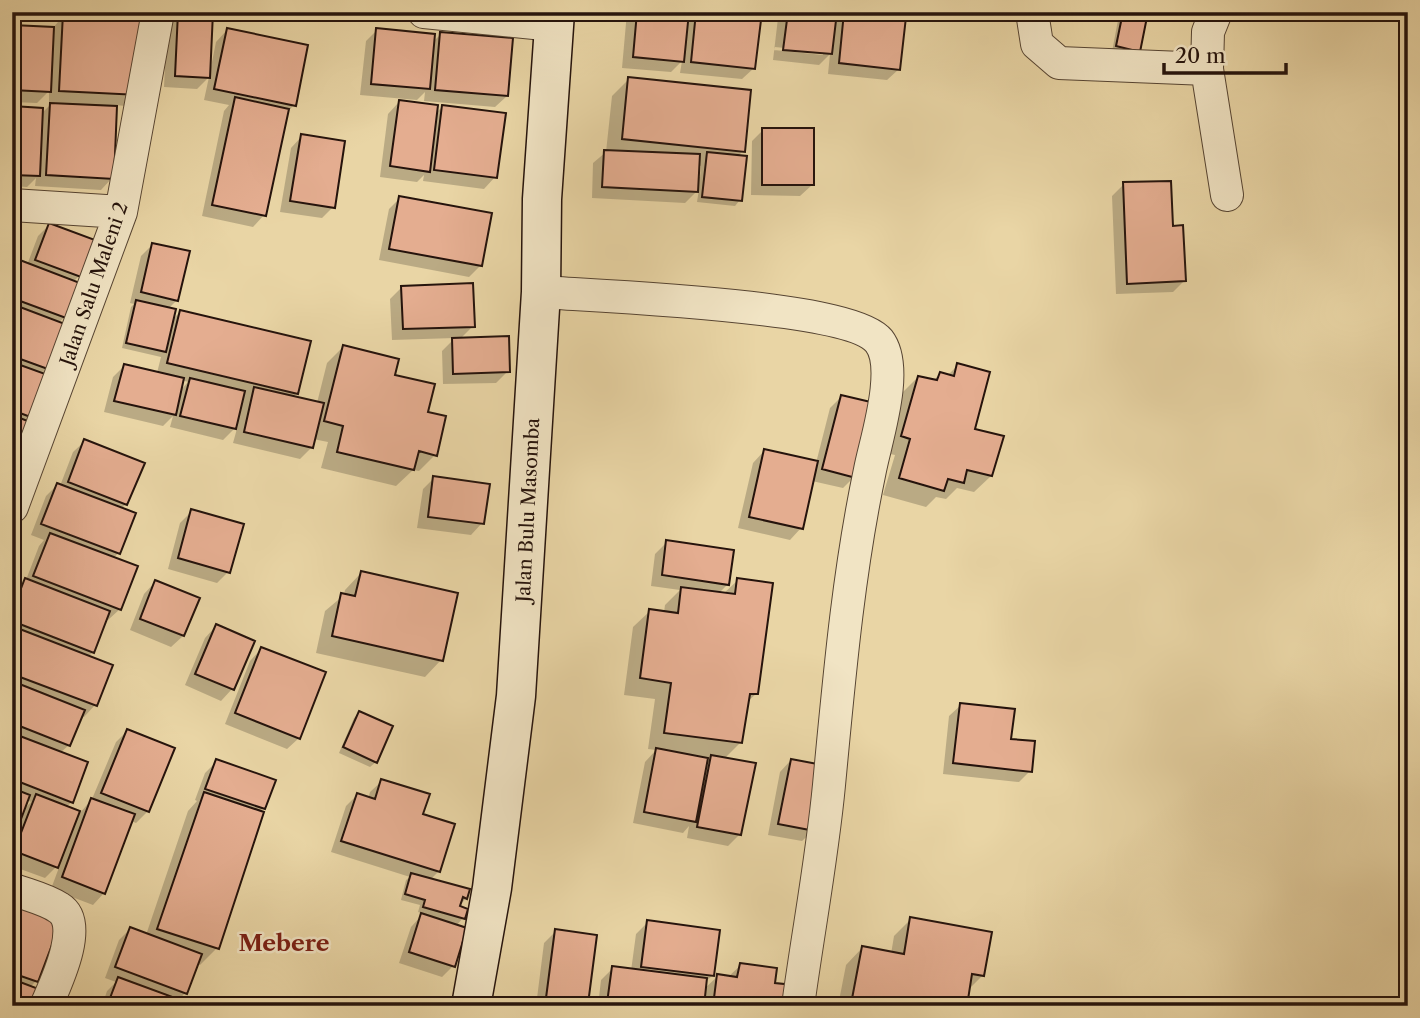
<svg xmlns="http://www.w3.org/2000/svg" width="1420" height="1018" font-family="'Libre Caslon Text',serif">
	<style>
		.shadow { fill: #0003; fill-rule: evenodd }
		.building { fill: #e4ad90; stroke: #25130c; stroke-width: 2 }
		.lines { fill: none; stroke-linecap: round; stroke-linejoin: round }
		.street-casing { stroke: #564432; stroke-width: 34 }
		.secondary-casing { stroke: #25130c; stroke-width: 41 }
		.street { stroke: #f1e4c4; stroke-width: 32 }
		.secondary { stroke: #f1e4c4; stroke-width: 38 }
		.labels { text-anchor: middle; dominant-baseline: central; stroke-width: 5; stroke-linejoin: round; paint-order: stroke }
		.street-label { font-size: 19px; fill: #25130c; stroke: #f1e4c4 }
		.quarter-label { font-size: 23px; font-weight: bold; fill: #7a1f14; stroke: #f1e4c4 }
	</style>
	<rect width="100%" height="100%" fill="#e9d5a5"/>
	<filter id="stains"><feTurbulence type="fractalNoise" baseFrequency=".00286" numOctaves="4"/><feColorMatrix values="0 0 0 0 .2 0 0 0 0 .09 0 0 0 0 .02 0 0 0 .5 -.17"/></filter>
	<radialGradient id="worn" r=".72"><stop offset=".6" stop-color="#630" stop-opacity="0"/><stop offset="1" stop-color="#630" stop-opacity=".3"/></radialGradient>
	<path class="shadow" d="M178,12L212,13L209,66L211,67L216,42L227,30L294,105L287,112L264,215L253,227L202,216L224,111L229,105L204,100L209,77L197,89L164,87L167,23Z
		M627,12H760L754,68L742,79L680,73L682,61L671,72L622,68Z
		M783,12H835L834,23L844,13L899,69L887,80L828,74L830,54L819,65L773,60L778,18ZM775,47L823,52V55L774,50Z
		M1124,14L1138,51L1112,52L1118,20Z
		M64,15L141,19L126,106L115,105L112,178L101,190L35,186L36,178L27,187L12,186V108L41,114L53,102H49V91L37,103L12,102V27L52,29Z
		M377,30L433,42L441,34L507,96L495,107L424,101L425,92L417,100L360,95L366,41Z
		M629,79L743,151L737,157L740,200L735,206L697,202L699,189L685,203L592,198L593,163L606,152L612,96ZM698,165L701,166L700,177H697Z
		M399,102L435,114L442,107L495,177L484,189L423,181L424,175L417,182L380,177L388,114Z
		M763,130L812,185L800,196L751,195L752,141Z
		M302,136L333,207L322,218L280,212L291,148Z
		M1124,184L1171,228L1184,281L1173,292L1116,294L1112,196Z
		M400,198L481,265L469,277L379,260L389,209Z
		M49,225L79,276L73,282L65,317L58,323L70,328L12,464V259L27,265L38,236Z
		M153,244L177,300L168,309L171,321L181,311L296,394L292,398L317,403L327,363L343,347L393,376L426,413L435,455L419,471L413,470L396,486L321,468L328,442L313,439L311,448L300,459L233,443L238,425L223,440L170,427L173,416L163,426L104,412L113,377L124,366L157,373L161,357L122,348L131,307L134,304L130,303L141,256ZM182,380L188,382L180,391Z
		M402,287L473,326L459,340L508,371L496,383L443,384L442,351L455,338L392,340L390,299Z
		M958,365L973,430L991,476L974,492L957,488L946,499L936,497L926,507L883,495L895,455L885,453L901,394L918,377L933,381L940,374L947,376Z
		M841,397L854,477L843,488L812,481L801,528L790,540L738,528L753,463L764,451L816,463L830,408Z
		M85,441L126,504L121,509L118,553L113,559L120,609L108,620L105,619L93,652L88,657L110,666L95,705L84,717L81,716L69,745L60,753L72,802L66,807L80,813L92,799L116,742L127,731L148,811L136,823L131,821L104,893L93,905L51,889L61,862L45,878L12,866V597L14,592L26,580L39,546L44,540L31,535L46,496L57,485L60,486L73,452ZM27,800L31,802L23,810Z
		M434,478L482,523L471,535L417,528L423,489Z
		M192,511L228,572L217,583L168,569L180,523Z
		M667,542L728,584L718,594H723L738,580L756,694L746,703L741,742L724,759L740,834L728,846L687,838L689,826L683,833L633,823L645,762L656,750L648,749L655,699L624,695L633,627L650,611L664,612L665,605L680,590L651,586L655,554Z
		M361,573L441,660L425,677L316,653L325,611L344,595L345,590Z
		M155,582L183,636L171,647L130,630L144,594Z
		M216,626L253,642L232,689L221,701L185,685L205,638Z
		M261,649L299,738L287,749L225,724L250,661Z
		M961,705L1009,740L1030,771L1019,782L943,774L949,716Z
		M359,713L376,762L370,767L339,753L354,718Z
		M791,760L814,830L802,841L768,835L780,772Z
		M217,761L264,808L259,812L262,813L217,948L200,965L196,964L185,993L173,1006H102L107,991L116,982L105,978L119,940L130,929L146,935L188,811L197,801L195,800L205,773Z
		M382,781L421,815L439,871L430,880L466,898L458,908L463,918L456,926L453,966L442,977L399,963L411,927L423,914L418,912L420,905L401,900L406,880L410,877L331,852L346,806L357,795L368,799L370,792Z
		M12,905L36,981L12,1006Z
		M911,919L983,975L968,990L965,1006H838L846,965L862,948L891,954L894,936Z
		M648,922L712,976L705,982L704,989L718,976L728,977L741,965L773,984L789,1006H598L601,980L613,968L631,971L636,934Z
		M556,931L586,1003L584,1006H536L544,943Z"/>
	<path class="building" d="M178,12H213L210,78L175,76Z
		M637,12H689L684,62L633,57Z
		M696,12H762L755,69L691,62Z
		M788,12H837L832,54L783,50Z
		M844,12L906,17L900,70L839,63Z
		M1123,12L1147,17L1140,52L1116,46Z
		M63,13L143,17L139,95L59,91Z
		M12,25L54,27L51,92L12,90Z
		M227,28L308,45L296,106L214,89Z
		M376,28L435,34L430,89L371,84Z
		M440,32L513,38L508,96L435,90Z
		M628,77L751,90L745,152L622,139Z
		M235,97L289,109L266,216L212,205Z
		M399,100L438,105L430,172L390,166Z
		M50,103L117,106L114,179L46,175Z
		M442,105L506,113L497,178L434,170Z
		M12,106L43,108L40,176L12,175Z
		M762,128H814V185H762Z
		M301,134L345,141L335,208L290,201Z
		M604,150L700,154L698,192L602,187Z
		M707,152L747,156L742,201L702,197Z
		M1171,181L1173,226L1183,225L1186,281L1127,284L1123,182Z
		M399,196L492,213L482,266L389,249Z
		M49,223L95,240L81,277L35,260Z
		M152,243L190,251L178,301L141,292Z
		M12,257L80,283L66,318L12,298Z
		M473,283L475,327L403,329L401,286Z
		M136,300L176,309L166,352L126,343Z
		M12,304L73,327L56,372L12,356Z
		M180,310L311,341L298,394L167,363Z
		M509,336L510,372L453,374L452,338Z
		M343,345L399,359L395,375L435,384L428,412L446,416L437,456L419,451L414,470L337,452L343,426L324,421Z
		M12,362L48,375L33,418L12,410Z
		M957,363L990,372L975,429L1004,436L992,476L967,470L964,483L948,479L944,491L899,478L910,439L901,436L918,376L937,380L940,372L954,376Z
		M124,364L184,378L176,415L114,401Z
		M190,378L245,391L236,429L180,416Z
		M254,387L324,403L313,448L244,432Z
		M841,395L875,403L856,478L822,469Z
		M12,415L33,423L18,461L12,459Z
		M84,439L145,463L127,505L68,482Z
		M764,449L818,461L803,529L749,517Z
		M433,476L490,484L484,524L428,517Z
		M57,483L136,513L120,554L41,524Z
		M191,509L244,524L230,573L178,558Z
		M50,533L138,566L121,610L33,576Z
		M666,540L734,550L729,585L662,575Z
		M361,571L458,593L443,661L332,636L341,593L355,596Z
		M25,578L110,611L94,653L12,621V612Z
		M737,578L773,583L758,694H750L742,743L664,733L671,683L640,678L649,609L678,613L681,587L735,594Z
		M155,580L200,598L184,636L140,619Z
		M216,624L255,641L234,690L195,674Z
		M12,626L113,665L97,706L12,674Z
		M261,647L326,672L300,739L235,713Z
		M12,681L85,710L70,746L12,723Z
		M960,703L1015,709L1011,739L1035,741L1032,772L953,763Z
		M359,711L393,726L377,763L343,747Z
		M127,729L175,748L149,812L101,793Z
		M12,733L88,762L73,803L12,779Z
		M656,748L708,758L696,822L644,812Z
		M711,755L756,763L741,835L697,827Z
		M216,759L276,780L265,809L205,789Z
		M791,759L828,766L815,831L778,824Z
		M381,779L430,794L423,814L455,824L440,872L341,841L357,793L375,799Z
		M12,788L30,795L12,843Z
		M204,792L264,812L219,949L157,929Z
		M36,794L80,811L58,868L14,851Z
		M91,798L135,814L105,894L62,877Z
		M411,873L470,889L467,899L463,897L460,906L468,909L465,919L423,907L425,900L405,894Z
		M12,903L61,921L38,982L12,973Z
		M421,913L467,928L455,967L409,952Z
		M910,917L992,932L984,976L972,974L967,1006L851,1004L862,946L904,954Z
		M647,920L720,930L714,976L641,967Z
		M130,927L202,954L187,994L115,967Z
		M555,929L597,935L588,1004L546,998Z
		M740,963L777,968L775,983L794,985L791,1006H713L717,974L737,977Z
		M612,966L707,978L704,1006H626L607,1003Z
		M118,977L178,999L175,1006H107Z
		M12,979L44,991L38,1006H12Z"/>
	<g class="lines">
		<g class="street-casing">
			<path id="street" d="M424,12L554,25
				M1032,12L1037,44L1059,63L1207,69
				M1216,12L1208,32L1207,69L1227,195
				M12,205L121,212
				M541,292C596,296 850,305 879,341C900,368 876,439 870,470C848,574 839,680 829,785C822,859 808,932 798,1006
				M12,507L121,212L158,12
				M12,889C27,895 46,899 59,908C85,924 55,985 46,1006"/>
		</g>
		<g class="secondary-casing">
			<path id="secondary" d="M471,1006L492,888L516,696L541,292L542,199L555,12"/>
		</g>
		<use href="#street" class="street"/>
		<use href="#secondary" class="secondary"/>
	</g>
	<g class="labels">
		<g class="street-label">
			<text transform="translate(94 284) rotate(-71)">Jalan Salu Maleni 2</text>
			<text transform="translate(528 510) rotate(-87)">Jalan Bulu Masomba</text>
		</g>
		<g class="quarter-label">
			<text x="284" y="943">Mebere</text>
		</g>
	</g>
	<rect width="1420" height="1018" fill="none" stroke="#e9d5a5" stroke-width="42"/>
	<rect x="14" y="14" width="1392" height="990" fill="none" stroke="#25130c" stroke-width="3.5"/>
	<rect x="21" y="21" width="1378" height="976" fill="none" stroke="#25130c" stroke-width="2"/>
	<path d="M1164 63v10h122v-10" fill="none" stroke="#25130c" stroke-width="3.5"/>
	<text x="1175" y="63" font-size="21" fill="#25130c" stroke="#f1e4c4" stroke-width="5" paint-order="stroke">20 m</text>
	<rect width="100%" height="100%" filter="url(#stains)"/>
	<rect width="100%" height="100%" fill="url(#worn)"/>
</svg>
